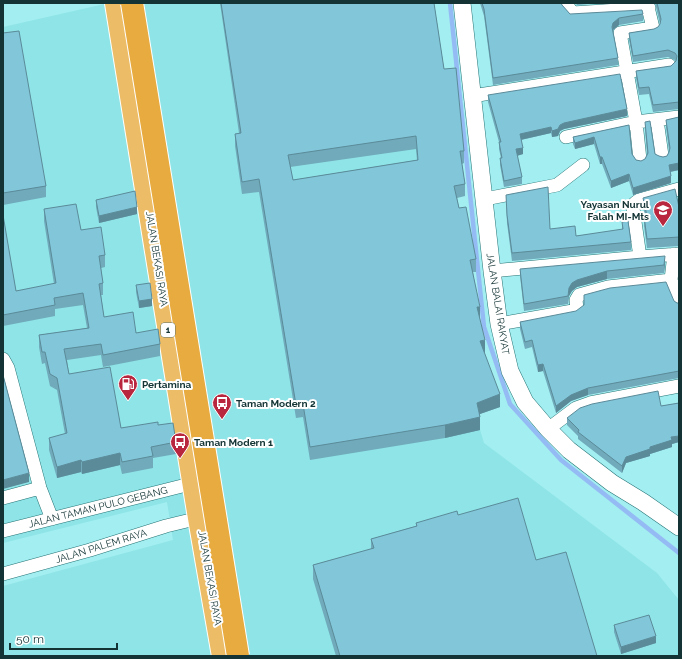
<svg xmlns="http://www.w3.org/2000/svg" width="682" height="659" font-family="Raleway,sans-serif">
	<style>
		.built { fill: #8ee4e6 }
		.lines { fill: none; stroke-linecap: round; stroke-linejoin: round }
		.stream { stroke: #95bbf4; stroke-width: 4.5 }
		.minor-casing { stroke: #267476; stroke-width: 14 }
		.tertiary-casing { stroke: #267476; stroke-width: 18 }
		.trunk-casing { stroke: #fff; stroke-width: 24 }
		.minor { stroke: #fff; stroke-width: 13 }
		.tertiary { stroke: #fff; stroke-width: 17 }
		.trunk { stroke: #ecbc66; stroke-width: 22 }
		.motorway-bridge-casing { stroke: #fff; stroke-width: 24; stroke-linecap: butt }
		.motorway-bridge { stroke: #e7ab40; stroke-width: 22 }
		.wall { fill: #70aabb; fill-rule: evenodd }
		.shaded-wall { fill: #5b8b99 }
		.building { fill: #82c6da; stroke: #5b8b99; fill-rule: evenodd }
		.labels { text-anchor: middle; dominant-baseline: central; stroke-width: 4; stroke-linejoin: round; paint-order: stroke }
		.shield { fill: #fff; stroke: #5a7071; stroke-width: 1 }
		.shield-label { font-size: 9px; font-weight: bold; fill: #133334 }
		.poi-label { font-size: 10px; font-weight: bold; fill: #133334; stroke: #fff; text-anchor: start }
		.street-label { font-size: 10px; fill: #133334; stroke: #fff }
	</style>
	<rect width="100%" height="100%" fill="#a3eef0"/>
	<path class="built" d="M109,3H396L463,374L484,443L657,573L679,600V656H3V586L173,540L167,502L3,543V27Z"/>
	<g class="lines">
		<path class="stream" d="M450,3L484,327L510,404L561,460L679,553"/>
		<g class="minor-casing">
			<path id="minor" d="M566,3L568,7L573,13L649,8
				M472,96L669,65
				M657,120L662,156
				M566,137L636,122L679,117
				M640,160L636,122L620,33L653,28L647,3
				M679,189L639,200L635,203L633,208L640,257L679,254
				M485,199L557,185L583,165
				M674,254L671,280L679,302
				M492,271L640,257
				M499,324L573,311L577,309L576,300L579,295L608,287L671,280
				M3,359L8,368L40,488L52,519
				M548,429L576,408L590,403L679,386
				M3,498L40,488
				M3,531L194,483
				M3,574L90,550L166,526L199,518"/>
		</g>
		<g class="tertiary-casing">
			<path id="tertiary" d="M462,3L492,271L499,324L510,371L525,402L548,429L569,450L612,483L643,502L679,527"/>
		</g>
		<g class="trunk-casing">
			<path id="trunk" d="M116,3L199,518L223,656"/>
		</g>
		<use href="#minor" class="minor"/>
		<use href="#tertiary" class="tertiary"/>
		<use href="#trunk" class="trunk"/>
		<g class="motorway-bridge-casing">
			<path id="motorway-bridge" d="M132,3L238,656"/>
		</g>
		<use href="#motorway-bridge" class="motorway-bridge"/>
	</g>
	<path class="wall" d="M220,3H434L444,69L464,151V163L462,164L465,184V196L457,198L459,208L476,259V272H473L480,319L484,353L500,407L480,414V430L445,438L310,460L303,417L296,418L259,192L242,194L235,146V134L239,133ZM416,149L417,160L293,180L290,167Z
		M480,3H561L562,5L570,14H643V21L619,25L613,30L618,58V65L493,85L484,16Z
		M575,3H603L577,5Z
		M655,3H679V109L653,112L649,94L639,95L636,78V71L671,66L676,62L675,60L668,57L633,62L629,40V33L654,29L658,27L660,24Z
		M3,33L46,186V197L3,205Z
		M488,95L627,116L564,129L560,131L558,136L552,137L551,133L521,140L523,154L517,156L522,177V184L504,187L500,165V158H501L499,149V142L488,102Z
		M679,117V170L670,172L671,183L633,195L629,181L611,188L602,164H600L594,144L575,149L573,144V137L629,125L632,154L636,160L641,161L645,159L647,154L645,129V122L655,154L659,156L663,157L667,156L669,151L666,127V120Z
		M506,195L550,229L576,236L622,230V222L631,242V250L512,261L507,223Z
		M643,198L679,207V246L647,248L644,226V216H645L643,207Z
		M96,200L137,214L99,223L96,207Z
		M44,209L81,230L105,255V267L101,268L103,283V295H101L104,317L160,344V356L103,367L101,355L67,360L69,374L121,428L158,425L176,442V454L153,458V468L122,474L120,465L82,474L81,472L57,478L49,450V438L65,434L57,390L50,386L45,363L42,364L39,347V335L87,328L83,305L55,309V316L3,326V215L16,291L54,284L44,221Z
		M665,263L664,273L607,279L577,287L572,291L569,296L568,304L524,311L520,276V269Z
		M136,285L152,306L139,308L136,292Z
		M674,301L677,303H679V378L588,395L571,401L556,413L543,371L538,372L532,347L525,349L520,329V322Z
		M679,403V442L672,444V447L650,454V456L626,463L622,473L578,439V436L567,425V418L661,406Z
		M458,515L536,560L597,656H336L313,579V565L371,549V539L416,526V523Z
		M614,625L656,643L621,654L614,632Z"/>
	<path class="shaded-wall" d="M619,18V25L613,30L612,27L613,23Z
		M627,109V116L564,129L560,131L558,136L552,137V131L564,123Z
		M551,127V133L520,140V134Z
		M594,137V144L575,149V143Z
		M523,148V154L516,156V149Z
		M600,157H602V164H600Z
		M679,163V170L669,172V165Z
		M629,174V181L611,188V181Z
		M671,176V183L633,195V188Z
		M137,207V214L99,223V216Z
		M665,256V263L664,273V265Z
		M607,271V279L577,287L572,291L569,296L568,304L569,288L572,283L577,280Z
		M152,299V306L139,308V301Z
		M477,307H480V319L477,320Z
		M485,340V353L480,354V341Z
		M543,364V371L538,372V365Z
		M588,388V395L571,401L556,413V406L571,395Z
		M500,394V407L477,415V403Z
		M480,417V430L445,438V425Z
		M679,436V442L672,444V447L650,454V456L626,463L622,473V466L626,457L650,447L671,437Z
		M120,453V465L82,474V462Z
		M81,460V472L57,478V467Z
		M29,473V482L3,489V480Z
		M656,636V643L621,654V647Z"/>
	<path class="building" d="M221,3H434L444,69L456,68L464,151H460L465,184L454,186L459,208L466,207L476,259L470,260L480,307H477L485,340L480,341L500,394L477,403L480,417L445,425L310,447L303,404L296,405L259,179L242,182L235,134L241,133ZM416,136L418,160L293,180L288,155Z
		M482,3H561L562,5L570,14L642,10L643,14L619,18L613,23L612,27L618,58L493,78L484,9Z
		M657,3H679V102L653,105L649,87L639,88L636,71L671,66L676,61L677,56L675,53L668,50L633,56L629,33L654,29L658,27L660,24L661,19Z
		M19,31L46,186L3,193V33Z
		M620,74L627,109L564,123L560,125L558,129L552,131L551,127L520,134L523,148L516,149L522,177L504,181L500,158H502L499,142H501L488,95Z
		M679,117V163L669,165L671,176L633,188L629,174L611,181L602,157H600L594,137L575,143L573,137L629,125L632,154L636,160L641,161L645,159L648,153L645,122L650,121L655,154L659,156L663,157L667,156L669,152L670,148L666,120Z
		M548,187L550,229L575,226L576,236L623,229L622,222L628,221L631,242L512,253L507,215L506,195Z
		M675,189L679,207V237L647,239L644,216H647L643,198Z
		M135,191L137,207L99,216L96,200Z
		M76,204L81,230L101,227L105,255L99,256L103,283L99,284L104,317L133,312L136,333L158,329L160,344L103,355L101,344L64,349L69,374L110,367L121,428L158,422V425L173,423L176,442L151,447L153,456L122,462L120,453L82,462L81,460L57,467L49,438L67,433L57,378L50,374L45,352H42L39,335L89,328L83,293L54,298L55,305L3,315V215L16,291L56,283L44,209Z
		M665,256L664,265L607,271L577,280L572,283L569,288L568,296L524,304L520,269Z
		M666,282L674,301L677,303H679V371L588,388L571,395L556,406L543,364L538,365L532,340L525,342L520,322L576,311L584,305V295L610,288Z
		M150,283L152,299L139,301L136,285Z
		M3,375L29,473L3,480Z
		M658,391L661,406L679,403V436L671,437L672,440L650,447V449L626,457L622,466L578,432L579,430L567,418L580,408L592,404Z
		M518,498L536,560L566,552L597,656H340L313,565L374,548L371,539L417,526L416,523L457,511L458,515Z
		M649,615L656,636L621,647L614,625Z"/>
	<defs>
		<g id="school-pin" transform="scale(1)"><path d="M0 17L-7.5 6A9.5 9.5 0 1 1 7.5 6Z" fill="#b9273f" stroke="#fff"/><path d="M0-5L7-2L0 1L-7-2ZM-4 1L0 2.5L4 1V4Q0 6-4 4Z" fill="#fff"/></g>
		<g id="fuel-pin" transform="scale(1)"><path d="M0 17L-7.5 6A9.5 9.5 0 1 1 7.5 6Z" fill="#b9273f" stroke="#fff"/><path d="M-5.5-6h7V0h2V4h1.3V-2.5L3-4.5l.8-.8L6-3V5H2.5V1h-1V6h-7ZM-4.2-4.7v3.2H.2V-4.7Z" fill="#fff"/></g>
		<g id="bus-pin" transform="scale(1)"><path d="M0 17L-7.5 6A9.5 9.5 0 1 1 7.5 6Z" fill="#b9273f" stroke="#fff"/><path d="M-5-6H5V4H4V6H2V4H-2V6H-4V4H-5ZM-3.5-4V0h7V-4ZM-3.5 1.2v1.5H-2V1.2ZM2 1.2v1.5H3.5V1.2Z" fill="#fff"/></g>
	</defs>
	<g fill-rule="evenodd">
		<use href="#school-pin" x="663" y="210"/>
		<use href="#fuel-pin" x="128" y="384"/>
		<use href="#bus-pin" x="222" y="403"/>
		<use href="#bus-pin" x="180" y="442"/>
	</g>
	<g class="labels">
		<rect class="shield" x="161" y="323" width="14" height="14" rx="3"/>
		<g class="shield-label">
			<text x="168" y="330">1</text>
		</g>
		<g class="poi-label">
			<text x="649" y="204" text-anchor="end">Yayasan Nurul<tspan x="649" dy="12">Falah MI-Mts</tspan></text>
			<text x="142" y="384">Pertamina</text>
			<text x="236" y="403">Taman Modern 2</text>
			<text x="194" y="442">Taman Modern 1</text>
		</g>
		<g class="street-label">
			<text transform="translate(157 259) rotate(81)">JALAN BEKASI RAYA</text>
			<text transform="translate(498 304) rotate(81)">JALAN BALAI RAKYAT</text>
			<text transform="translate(98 507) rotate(-14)">JALAN TAMAN PULO GEBANG</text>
			<text transform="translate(101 546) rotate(-17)">JALAN PALEM RAYA</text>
			<text transform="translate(210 578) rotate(80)">JALAN BEKASI RAYA</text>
		</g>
	</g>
	<rect width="682" height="659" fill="none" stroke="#133334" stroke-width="8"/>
	<path d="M10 643v6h107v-6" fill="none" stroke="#133334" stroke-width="2"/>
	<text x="16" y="643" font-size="12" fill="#133334" stroke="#ffffff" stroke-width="3" paint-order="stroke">50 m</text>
</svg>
